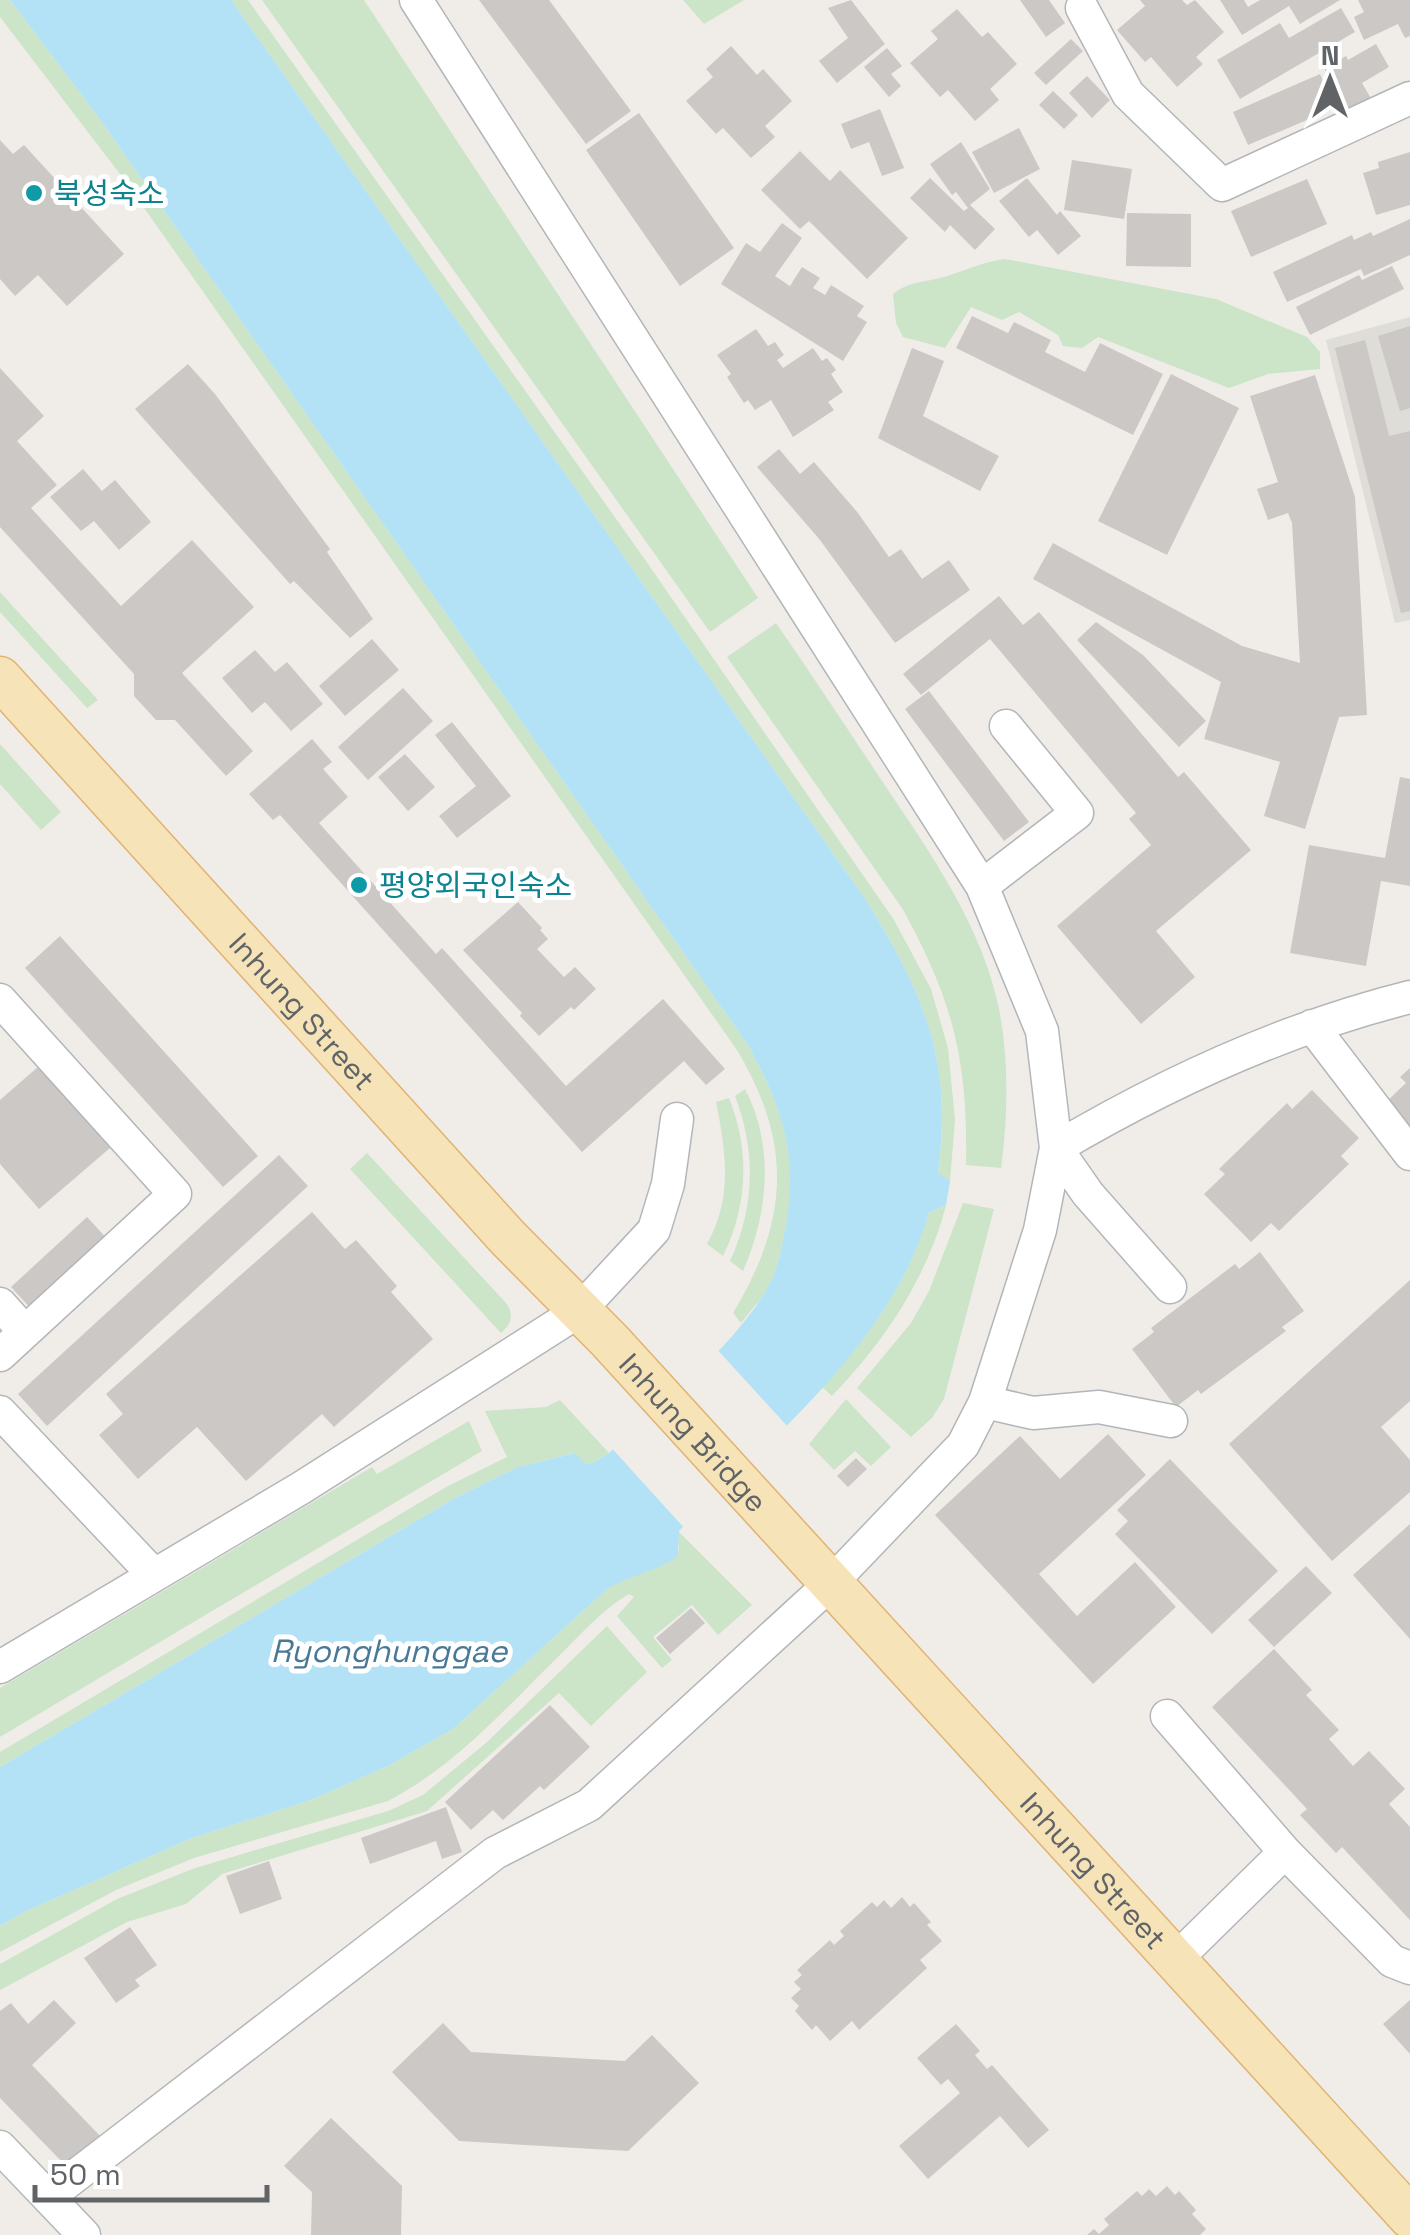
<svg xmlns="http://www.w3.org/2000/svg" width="1410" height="2235" font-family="'Space Grotesk','Noto Sans KR',sans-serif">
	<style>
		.education { fill: #dfddd7 }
		.green { fill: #cce4c8 }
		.water { fill: #b3e2f6 }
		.pier { fill: #f0ede9 }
		.building { fill: #cbc8c5 }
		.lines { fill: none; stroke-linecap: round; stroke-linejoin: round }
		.minor-casing { stroke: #b3b6b9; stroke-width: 35 }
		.major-casing { stroke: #e2b270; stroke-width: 45 }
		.minor { stroke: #fff; stroke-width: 32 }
		.major { stroke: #f6e3b7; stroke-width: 42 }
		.culture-dot { fill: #0f9aa8; stroke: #fff; stroke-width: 4 }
		.labels { text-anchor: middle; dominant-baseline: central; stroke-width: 10; stroke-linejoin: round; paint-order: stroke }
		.culture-label { font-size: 30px; fill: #0d838f; stroke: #fff; text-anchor: start }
		.street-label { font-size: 30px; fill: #606467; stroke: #fff }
		.water-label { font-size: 32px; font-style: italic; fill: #497996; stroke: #fff }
	</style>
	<rect width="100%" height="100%" fill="#f0ede9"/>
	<path class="education" d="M1410,317V620L1395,623L1326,340Z"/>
	<path class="green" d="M0,0H10L97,115L748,1045C783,1108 800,1159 785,1232C781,1249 778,1270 770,1285C763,1298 750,1311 741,1323L733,1313C789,1220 793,1144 737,1050L123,178L0,17Z
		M231,0H248L646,561L894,920L931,989L948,1048L955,1120L950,1181L938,1174C953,1061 925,997 868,903Z
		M262,0H364L758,598L710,632Z
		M683,0H744L704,24Z
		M1005,259L1216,299L1307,337L1320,352V369L1268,374L1229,388L1098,337L1082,348L1063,346L1058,335L1019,312L1002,320L971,307L945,348L903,337L896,323L893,294C910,281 921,283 940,278C964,272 977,263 1005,259Z
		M0,592L98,700L87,708L0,612Z
		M776,623C812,675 847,728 882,781C929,851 982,925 999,1009C1009,1059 1008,1118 1001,1168L966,1165C968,1060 953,1000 902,908L727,657Z
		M0,744L61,812L41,830L0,784Z
		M745,1089C775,1146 768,1214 743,1271L730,1261C755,1207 756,1151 735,1096Z
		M729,1098C750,1150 748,1205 723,1256L707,1244C733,1198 726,1152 716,1102Z
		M367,1153L507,1304C514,1316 511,1324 501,1333L350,1169Z
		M963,1203L994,1209L944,1399L932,1418L911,1437L857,1388L911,1323L929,1291Z
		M946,1205C927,1279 884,1342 832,1396L822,1387C869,1338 910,1278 929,1212Z
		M846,1399L891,1447L871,1466L855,1451L834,1470L809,1444Z
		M560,1400L609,1453L593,1463L585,1464L574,1453L518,1467L455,1498L0,1767V1752L446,1487L507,1457L485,1411L546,1407Z
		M469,1421L482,1451L0,1737V1688L372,1467L377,1474Z
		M678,1531L752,1605L718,1635L692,1605L653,1637L672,1660L662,1668L617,1616L634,1597L629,1594C602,1610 581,1634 559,1656C506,1708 455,1766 388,1801L194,1858L116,1890L0,1952V1926L24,1912L192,1838L311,1800L388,1766L453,1729L607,1589L625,1577L646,1572L679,1550Z
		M607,1626L647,1672L591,1726L559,1693L427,1811L222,1874L186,1904L127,1922L0,1990V1964L117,1899L195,1868L388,1811L423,1795L486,1743Z"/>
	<path class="water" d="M10,0H231L868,903C925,997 953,1061 938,1173L950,1181L946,1205L929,1212C893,1342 770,1439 679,1531L678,1556C656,1572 630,1575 607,1589L453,1729L388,1766L311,1800L192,1838L24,1912L0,1926V1767L455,1498L518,1467L575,1453L585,1464L593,1463L609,1453C661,1403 732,1350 768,1287C777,1272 781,1252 784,1235C800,1161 784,1110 748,1045L97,115Z"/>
	<path class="pier" d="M714,1346L789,1428L686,1530L609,1445Z"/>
	<path class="building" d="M479,0H549L631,111L586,144Z
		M851,0L885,44L837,83L819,61L848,38L828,8Z
		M1020,0H1049L1065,23L1046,37Z
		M1140,0H1182L1187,5L1195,0L1224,32L1196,57L1203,64L1177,87L1151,57L1145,62L1117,30L1145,6Z
		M1220,0H1244L1248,7L1260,0H1340L1300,24L1289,6L1242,35Z
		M1358,0H1410V36L1405,38L1398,24L1364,40L1354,17L1364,12Z
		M1341,8L1355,32L1240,99L1217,60L1280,23L1289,38Z
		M957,9L982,37L988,32L1017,64L990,89L999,100L975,121L948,90L940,97L910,63L938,39L931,31Z
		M1071,39L1083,51L1046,85L1034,73Z
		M1376,44L1389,67L1362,83L1373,102L1351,115L1324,68L1346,56L1348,60Z
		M731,46L757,75L763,69L792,101L765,126L775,137L751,158L723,128L716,134L686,101L713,77L706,69Z
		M887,48L902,66L891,74L901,86L889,97L864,67Z
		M1320,74L1335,108L1248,145L1233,112Z
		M1087,76L1110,100L1092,118L1069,93Z
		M1053,91L1078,115L1064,129L1039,105Z
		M880,109L904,168L882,176L869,142L851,149L841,124Z
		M639,113L734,248L680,286L586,150Z
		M1019,128L1040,169L994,193L972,152Z
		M0,140L13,154L24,145L124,254L67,306L38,275L15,296L0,279Z
		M961,142L990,189L970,205L995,229L975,250L950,225L945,232L910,198L930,178L964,211L968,208L956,192L952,195L930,164Z
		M800,151L830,181L840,170L908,238L867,279L809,221L800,229L761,190Z
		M1410,152V205L1376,215L1363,173L1379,168L1378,162Z
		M1072,160L1132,169L1124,219L1064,210Z
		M1027,178L1057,215L1060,211L1081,236L1058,255L1037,230L1029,237L999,201Z
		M1307,179L1327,224L1251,257L1231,211Z
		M1127,213L1191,214V267L1126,266Z
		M1410,219V255L1364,276L1361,269L1287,302L1273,272L1352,235L1354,240L1371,232L1373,236Z
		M782,223L802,238L775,276L790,286L802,267L820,278L813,288L825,295L831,285L864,306L857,316L867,322L843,361L721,284L746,243L760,252Z
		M1392,266L1404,289L1310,335L1296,307L1359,275L1362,280Z
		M972,316L1008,333L1014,322L1051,340L1045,352L1085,372L1100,343L1163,374L1133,435L956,348Z
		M1410,326V408L1400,411L1378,336Z
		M756,329L768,346L775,342L784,355L777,360L783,368L813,348L822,361L827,358L836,370L831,374L843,392L828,402L834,410L793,437L771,400L755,410L748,400L744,403L727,377L731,374L717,355Z
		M1365,340L1389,436L1410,431V611L1401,613L1335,348Z
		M912,348L944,361L923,416L999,456L980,491L878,438Z
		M188,364L215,394L330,549L327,552L373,619L350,638L294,581L290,584L135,409Z
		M0,368L44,416L17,441L57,485L31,508L121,606L192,540L254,607L182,673L253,751L226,776L175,720H156L134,696V674L0,527Z
		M1171,374L1239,408L1167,555L1098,521Z
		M1315,375L1355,497L1367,715L1339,717L1305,829L1264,816L1280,762L1204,739L1221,682L1033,579L1053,543L1242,646L1300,663L1292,523L1288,513L1268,520L1257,489L1278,482L1250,396Z
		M779,449L800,474L814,462L858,513L889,557L901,549L922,579L949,560L970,590L895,643L820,540L757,467Z
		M83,469L102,491L115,480L151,522L119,550L94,521L81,531L50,497Z
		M999,596L1023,625L1039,612L1178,777L1184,772L1251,850L1156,931L1195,977L1141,1024L1057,926L1151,845L1129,819L1136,813L990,639L921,695L903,674Z
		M1096,622L1143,655L1206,721L1179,747L1077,640Z
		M372,639L399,670L345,716L319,686Z
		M255,650L275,672L287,662L323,704L291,731L265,702L252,713L222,678Z
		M403,688L433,721L368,780L338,747Z
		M929,691L1029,822L1004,841L905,709Z
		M452,722L511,796L457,838L439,816L476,786L435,735Z
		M312,739L332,762L323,769L348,797L319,823L436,954L442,948L566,1086L663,999L725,1069L706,1085L684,1061L582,1152L280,815L273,820L249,794Z
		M405,754L435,787L408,811L378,777Z
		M1400,777L1410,779V886L1381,881L1366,966L1290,953L1309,845L1385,858Z
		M518,902L542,928L540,930L548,939L537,949L564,977L575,967L596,989L574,1010L571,1007L539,1036L520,1016L522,1013L463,950Z
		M60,936L258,1156L223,1187L25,968Z
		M39,1066L110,1148L39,1209L0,1164V1100Z
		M1410,1068V1134L1396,1119L1401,1115L1387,1101L1406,1083L1400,1077Z
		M1312,1090L1359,1138L1341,1156L1349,1164L1279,1231L1271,1223L1251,1242L1204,1194L1225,1174L1219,1169L1287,1103L1292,1109Z
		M279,1155L308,1186L47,1426L18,1394Z
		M312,1212L345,1249L356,1240L397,1286L391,1292L433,1339L334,1427L322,1414L246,1481L197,1427L138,1479L99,1435L123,1414L106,1394Z
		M87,1217L111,1243L35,1313L11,1287Z
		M1260,1252L1304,1311L1282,1327L1286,1331L1201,1394L1198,1390L1176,1407L1132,1349L1154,1332L1151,1328L1235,1264L1239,1269Z
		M1410,1280V1401L1381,1427L1410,1460V1492L1332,1561L1229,1444Z
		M1108,1434L1146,1475L1039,1574L1077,1616L1135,1562L1176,1607L1093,1684L935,1515L1020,1436L1060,1479Z
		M856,1458L867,1469L848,1487L837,1476Z
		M1170,1459L1278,1571L1212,1634L1115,1534L1128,1521L1117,1510Z
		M1410,1524V1639L1353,1575Z
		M1306,1566L1332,1593L1274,1647L1248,1620Z
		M691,1608L705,1623L670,1654L656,1638Z
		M1274,1649L1312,1690L1306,1695L1339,1730L1329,1739L1353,1766L1369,1751L1405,1789L1389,1804L1410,1827V1920L1342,1847L1336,1853L1300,1815L1307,1809L1212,1707Z
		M550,1705L590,1747L544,1790L540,1786L503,1820L493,1810L471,1830L445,1802Z
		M446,1807L462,1852L442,1859L436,1841L370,1864L361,1838Z
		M269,1861L282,1899L240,1914L226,1876Z
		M902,1897L910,1907L914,1903L931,1922L927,1925L942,1941L920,1960L927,1968L859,2030L852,2021L830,2041L816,2025L812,2030L795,2011L799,2006L791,1998L801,1989L794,1982L802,1975L797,1970L830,1940L834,1945L844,1936L840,1931L872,1902L877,1907L884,1900L891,1908Z
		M130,1927L157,1965L135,1980L140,1986L116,2003L84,1958Z
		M54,2000L76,2023L32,2065L101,2137L68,2168L0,2098V2011L11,2003L28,2024Z
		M1410,2000V2054L1383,2024Z
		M443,2023L471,2052L625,2061L652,2035L699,2083L628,2151L459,2141L392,2072Z
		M956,2024L980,2051L975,2055L987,2069L992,2065L1049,2130L1028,2148L1000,2116L928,2179L899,2146L960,2093L948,2079L941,2085L917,2058Z
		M331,2118L402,2186L401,2235H311L312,2192L284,2166Z
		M1167,2186L1175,2195L1179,2191L1196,2210L1192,2214L1206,2229L1200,2235H1087L1094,2229L1099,2234L1109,2225L1104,2219L1137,2191L1142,2196L1149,2189L1156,2196Z"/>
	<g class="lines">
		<g class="minor-casing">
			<path id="minor" d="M1082,8L1128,94L1222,185L1410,98
				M982,886L1077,813L1006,726
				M0,1000L175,1194L0,1355
				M1312,1026L1410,1154
				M1170,1287L1088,1194L1056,1148C1166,1083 1286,1028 1410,997
				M0,1304L25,1332
				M985,1402L1033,1413L1099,1407L1171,1421
				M0,1412L153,1574
				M0,1667L301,1488L579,1311L654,1230L668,1184L677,1119
				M1167,1716L1285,1852L1392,1961L1410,1968
				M1174,1961L1285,1852
				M0,2147L84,2235
				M48,2197L495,1853L589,1805L830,1584L963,1445L985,1402L1040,1230L1056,1148L1042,1031L982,886L416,0"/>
		</g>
		<g class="major-casing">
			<g id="major">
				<path id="s1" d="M0,678L508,1238L610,1341L1410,2217"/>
			</g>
		</g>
		<use href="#minor" class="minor"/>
		<use href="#major" class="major"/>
	</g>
	<g class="culture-dot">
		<circle cx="34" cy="193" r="10"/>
		<circle cx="359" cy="885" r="10"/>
	</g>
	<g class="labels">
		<g class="culture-label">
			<text x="54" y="193">북성숙소</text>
			<text x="379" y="885">평양외국인숙소</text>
		</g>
		<g class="street-label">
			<text stroke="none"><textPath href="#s1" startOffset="450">Inhung Street</textPath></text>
			<text stroke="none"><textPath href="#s1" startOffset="1025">Inhung Bridge</textPath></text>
			<text stroke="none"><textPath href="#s1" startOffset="1618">Inhung Street</textPath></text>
		</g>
		<g class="water-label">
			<text x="389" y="1651">Ryonghunggae</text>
		</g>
	</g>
	<g transform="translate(1330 80)" stroke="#ffffff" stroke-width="8" paint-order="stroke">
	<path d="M0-8L18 38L0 25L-18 38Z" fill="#606467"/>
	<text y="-15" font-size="28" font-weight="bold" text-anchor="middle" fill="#606467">N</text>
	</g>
	<path d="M35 2185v15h232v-15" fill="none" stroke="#606467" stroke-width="5"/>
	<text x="50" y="2185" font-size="30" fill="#606467" stroke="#ffffff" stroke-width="8" paint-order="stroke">50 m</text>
</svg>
